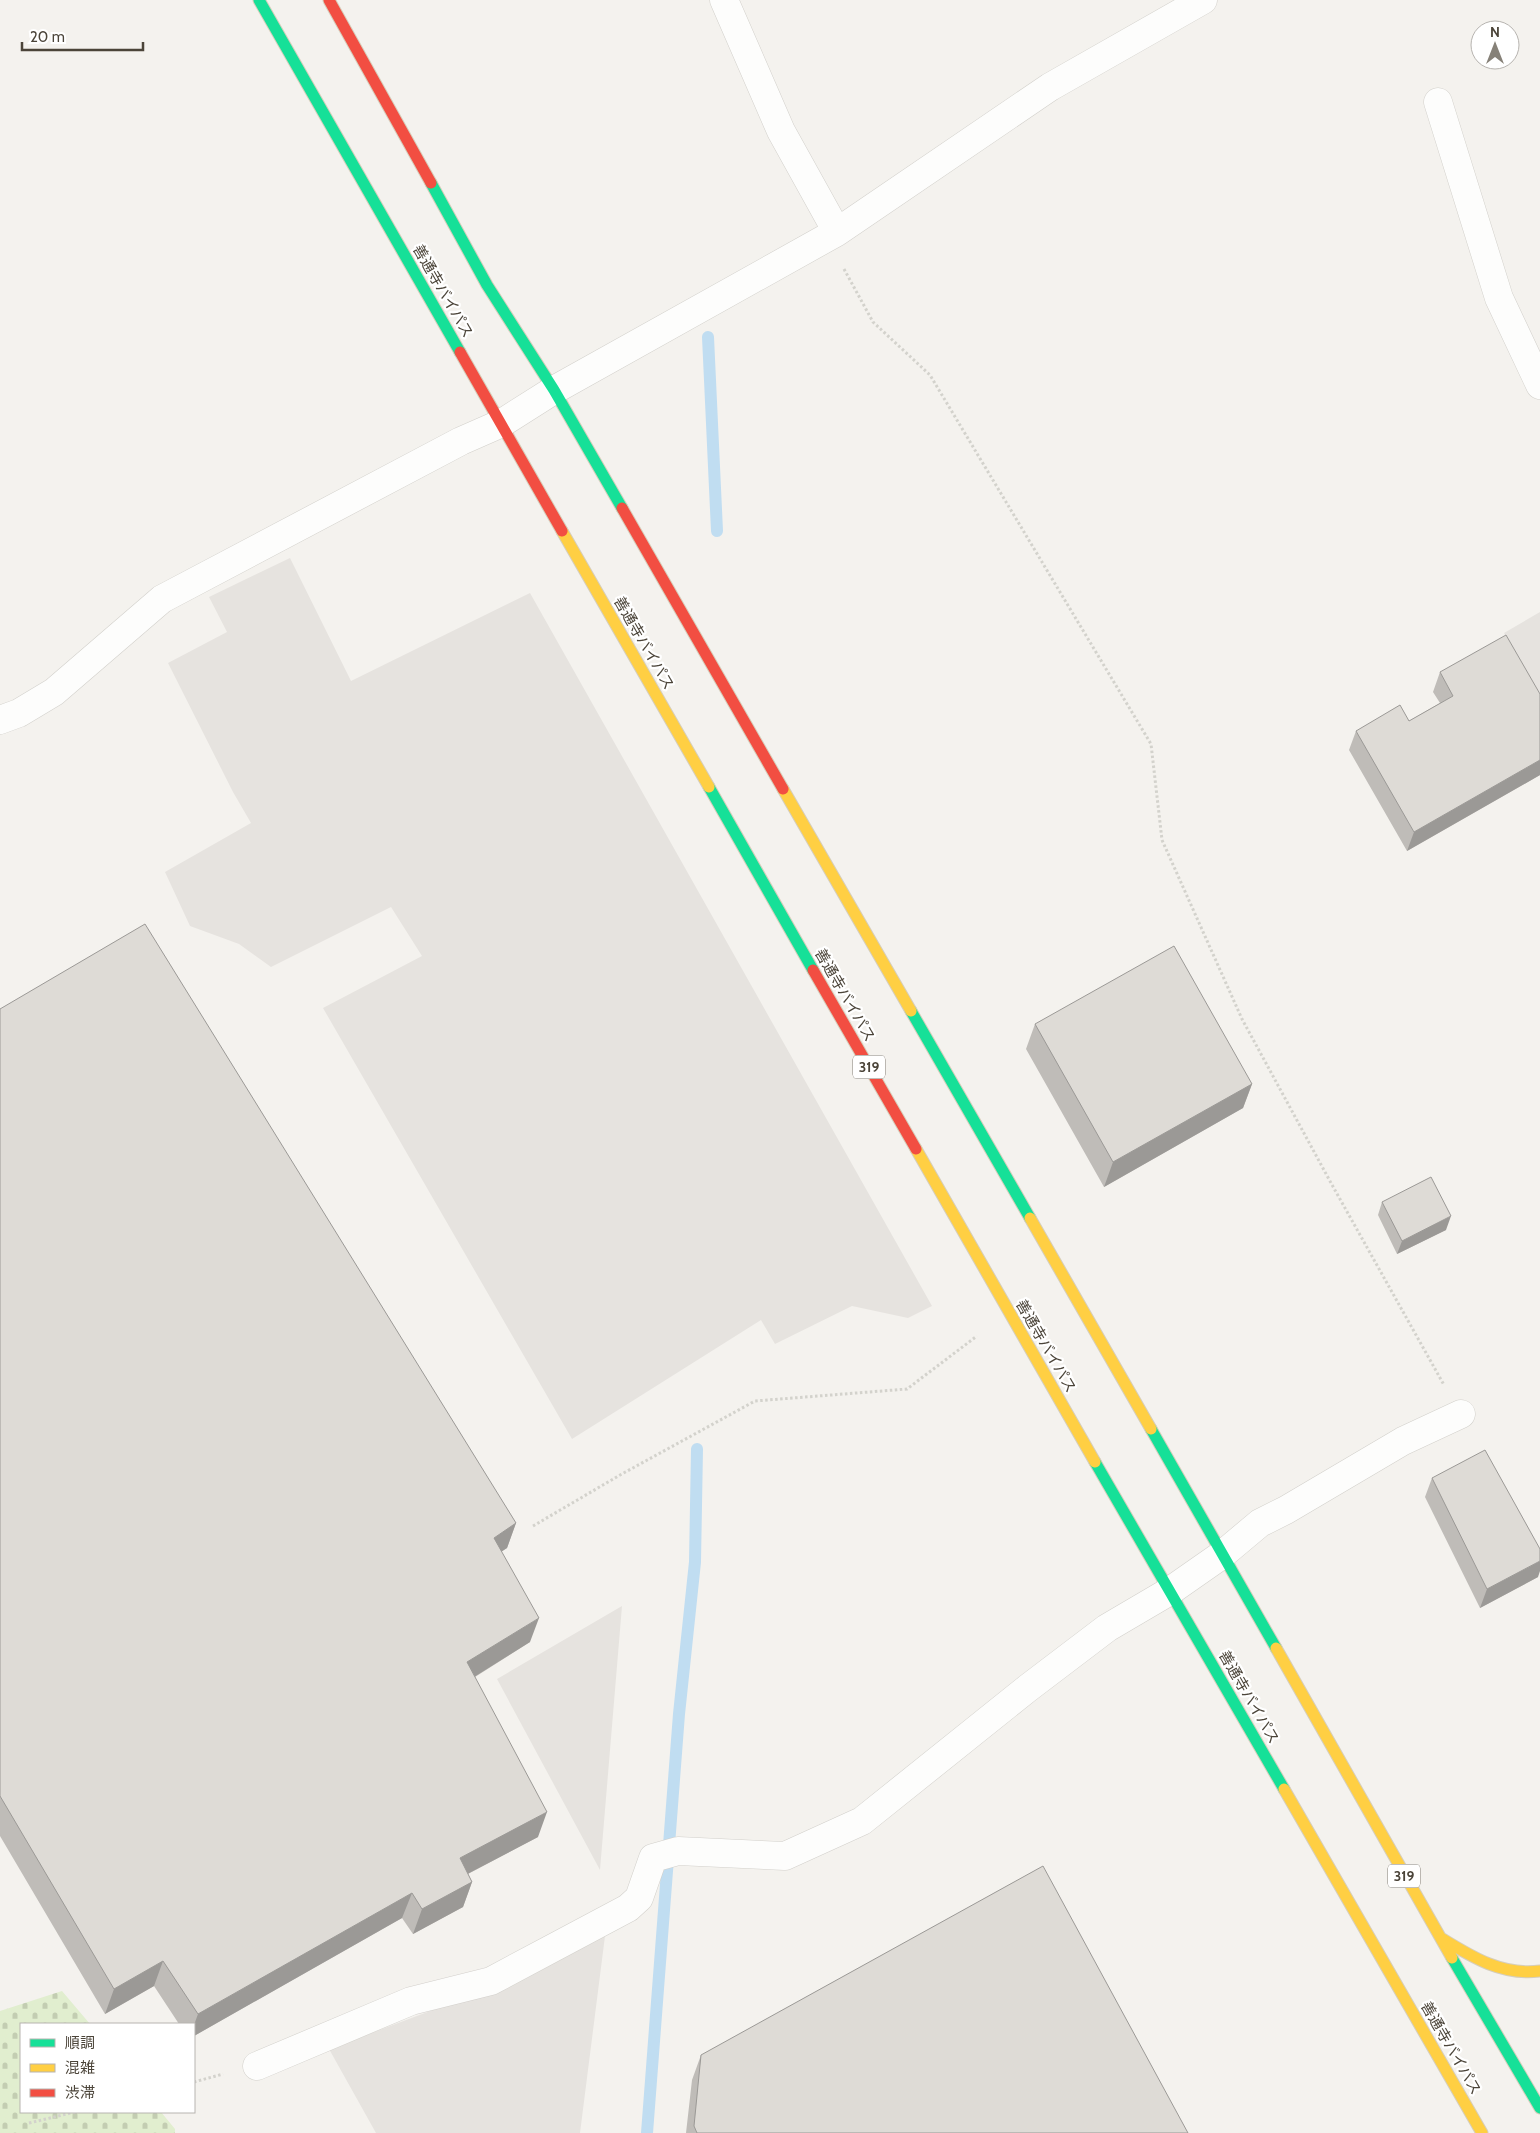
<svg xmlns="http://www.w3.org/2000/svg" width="1540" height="2133" font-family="Cabin,'Noto Sans JP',sans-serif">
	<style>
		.cemetery { fill: url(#cemetery-stones) }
		.parking { fill: #e6e3df }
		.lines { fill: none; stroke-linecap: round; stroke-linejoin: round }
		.stream { stroke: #c0ddf1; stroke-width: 12 }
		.street-casing { stroke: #d2d0cb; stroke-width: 29 }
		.fast-casing { stroke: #d6cebb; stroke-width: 13 }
		.slow-casing { stroke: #d6cebb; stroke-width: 13 }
		.jam-casing { stroke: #d6cebb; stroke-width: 13 }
		.path { stroke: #d3d2cc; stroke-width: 3; stroke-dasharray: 2.5 2.5; stroke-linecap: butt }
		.street { stroke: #fdfdfc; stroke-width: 28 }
		.fast { stroke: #16e098; stroke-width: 11 }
		.slow { stroke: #ffcf43; stroke-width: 11 }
		.jam { stroke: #f24e42; stroke-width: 11 }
		.wall { fill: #bfbcb8 }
		.shaded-wall { fill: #9b9996 }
		.building { fill: #dedbd6; stroke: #9b9996 }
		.labels { text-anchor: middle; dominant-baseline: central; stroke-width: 4.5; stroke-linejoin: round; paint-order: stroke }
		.shield { fill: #fff; stroke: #817c74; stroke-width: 1 }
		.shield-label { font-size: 14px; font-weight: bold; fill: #4b4439 }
		.street-label { font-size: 15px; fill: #4b4439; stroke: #fff }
	</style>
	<defs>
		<pattern id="cemetery-stones" width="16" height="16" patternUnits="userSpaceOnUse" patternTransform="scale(1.25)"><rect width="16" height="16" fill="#e1eecf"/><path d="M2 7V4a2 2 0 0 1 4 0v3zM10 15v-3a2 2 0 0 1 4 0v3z" fill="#c3cdb2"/></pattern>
	</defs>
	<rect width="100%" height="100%" fill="#f4f2ee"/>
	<path class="cemetery" d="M62,1991L90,2024H21V2112H161L175,2129V2133H0V2011Z"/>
	<path class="parking" d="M290,558L351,681L530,593L932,1306L908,1318L852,1306L775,1344L761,1320L572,1439L323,1008L422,956L391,907L271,967L239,944L190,926L165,872L251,823L233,792L168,663L227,632L209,597Z
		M1540,612V696L1504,633Z
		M622,1606L600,1870L497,1679Z
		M605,1936L580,2133H376L329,2049L542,1969Z"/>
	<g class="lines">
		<path class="stream" d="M708,337L717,531
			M647,2133L679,1714L695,1562L697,1449"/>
		<g class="street-casing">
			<path id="street" d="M724,0L781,131L837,232
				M1438,102L1499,298L1540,385
				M0,720L19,713L54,692L162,599L461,441L502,423L554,390L837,232L1050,87L1203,0
				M257,2066L411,2001L491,1981L551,1949L628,1908L639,1898L653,1858L678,1851L785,1856L862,1821L1028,1688L1107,1628L1170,1591L1223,1554L1260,1523L1286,1510L1403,1441L1461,1414"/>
		</g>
		<g class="fast-casing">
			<path id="fast" d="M259,0L460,352
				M431,183L487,285L554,390L622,508
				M709,787L813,970
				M911,1011L1030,1218
				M1151,1429L1276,1648
				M1095,1462L1284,1789
				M1452,1958L1540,2108"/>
		</g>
		<g class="slow-casing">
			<path id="slow" d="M562,531L709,787
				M783,789L911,1011
				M916,1149L1095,1462
				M1030,1218L1151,1429
				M1276,1648L1452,1958
				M1284,1789L1482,2133
				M1441,1938C1472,1957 1502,1976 1540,1971"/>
		</g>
		<g class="jam-casing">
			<path id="jam" d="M329,0L431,183
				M460,352L562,531
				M622,508L783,789
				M813,970L916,1149"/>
		</g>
		<path class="path" d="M844,269L873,322L930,375L1151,744L1162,840L1242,1019L1331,1183L1444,1385
			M533,1526L620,1475L755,1401L907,1389L977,1336
			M194,2082L223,2074
			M29,2123L75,2112"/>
		<use href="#street" class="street"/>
		<use href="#fast" class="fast"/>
		<use href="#slow" class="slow"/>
		<use href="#jam" class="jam"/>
	</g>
	<path class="wall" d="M1440,672L1540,694V775L1407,851L1349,750L1356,731L1409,721L1440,703L1433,692Z
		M0,1009L516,1523L507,1548L501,1552L530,1642L475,1677L538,1837L468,1874L472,1882L463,1907L413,1934L402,1918L194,2036V2024H179L154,1986L105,2014L0,1836Z
		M1035,1024L1252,1084L1243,1108L1104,1187L1026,1049Z
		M1382,1202L1446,1230L1397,1254L1378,1215Z
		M1432,1478L1538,1577L1480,1608L1425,1497Z
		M701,2055L1188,2133H686L692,2080Z"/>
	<path class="shaded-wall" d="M1540,760V775L1407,851L1414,832Z
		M1252,1084L1243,1108L1104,1187L1113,1162Z
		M1451,1216L1446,1230L1397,1254L1402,1241Z
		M516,1523L507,1548L485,1562L494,1538Z
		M1540,1561V1571L1538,1577L1480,1608L1487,1589Z
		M539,1618L530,1642L458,1687L467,1662Z
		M547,1812L538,1837L450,1883L460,1858Z
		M472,1882L463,1907L413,1934L422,1909Z
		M412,1893L402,1918L194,2036V2025L198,2014Z
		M163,1961L154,1986L105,2014L114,1989Z"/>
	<path class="building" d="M1506,635L1540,694V760L1414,832L1356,731L1400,705L1409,721L1453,696L1440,672Z
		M145,924L516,1523L494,1538L539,1618L467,1662L547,1812L460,1858L472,1882L422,1909L412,1893L198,2014L163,1961L114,1989L0,1796V1009Z
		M1174,946L1252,1084L1113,1162L1035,1024Z
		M1431,1177L1451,1216L1402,1241L1382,1202Z
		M1485,1450L1540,1549V1561L1487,1589L1432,1478Z
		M1043,1866L1188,2133H697L694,2126L701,2055Z"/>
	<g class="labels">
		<g class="shield">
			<rect x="853" y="1055.5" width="32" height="23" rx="4"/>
			<rect x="1388" y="1864.5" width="32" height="23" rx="4"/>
		</g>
		<g class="shield-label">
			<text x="869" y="1067">319</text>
			<text x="1404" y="1876">319</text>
		</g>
		<g class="street-label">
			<text transform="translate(443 291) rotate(60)">善通寺バイパス</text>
			<text transform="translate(644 643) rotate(60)">善通寺バイパス</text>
			<text transform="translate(845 995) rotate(60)">善通寺バイパス</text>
			<text transform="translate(1046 1346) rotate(60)">善通寺バイパス</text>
			<text transform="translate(1249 1697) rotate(60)">善通寺バイパス</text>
			<text transform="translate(1451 2048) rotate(60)">善通寺バイパス</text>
		</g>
	</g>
	<rect x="20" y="2023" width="175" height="90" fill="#ffffff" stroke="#b7b4b0"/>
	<rect x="30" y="2039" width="25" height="8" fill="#16e098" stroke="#b7b4b0"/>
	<text x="65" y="2048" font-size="15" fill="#4b4439">順調</text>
	<rect x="30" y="2064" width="25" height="8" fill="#ffcf43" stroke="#b7b4b0"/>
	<text x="65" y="2073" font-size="15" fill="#4b4439">混雑</text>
	<rect x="30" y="2089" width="25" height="8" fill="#f24e42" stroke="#b7b4b0"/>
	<text x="65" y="2098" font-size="15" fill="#4b4439">渋滞</text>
	<g transform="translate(1495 45)"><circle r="24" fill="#ffffff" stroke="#b7b4b0"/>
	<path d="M0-4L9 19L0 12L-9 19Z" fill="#868178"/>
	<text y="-8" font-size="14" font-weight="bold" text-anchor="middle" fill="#4b4439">N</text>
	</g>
	<path d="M22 42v8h121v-8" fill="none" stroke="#4b4439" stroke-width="2.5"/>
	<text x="30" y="42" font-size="15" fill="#4b4439" stroke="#ffffff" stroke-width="4" paint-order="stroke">20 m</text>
</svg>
